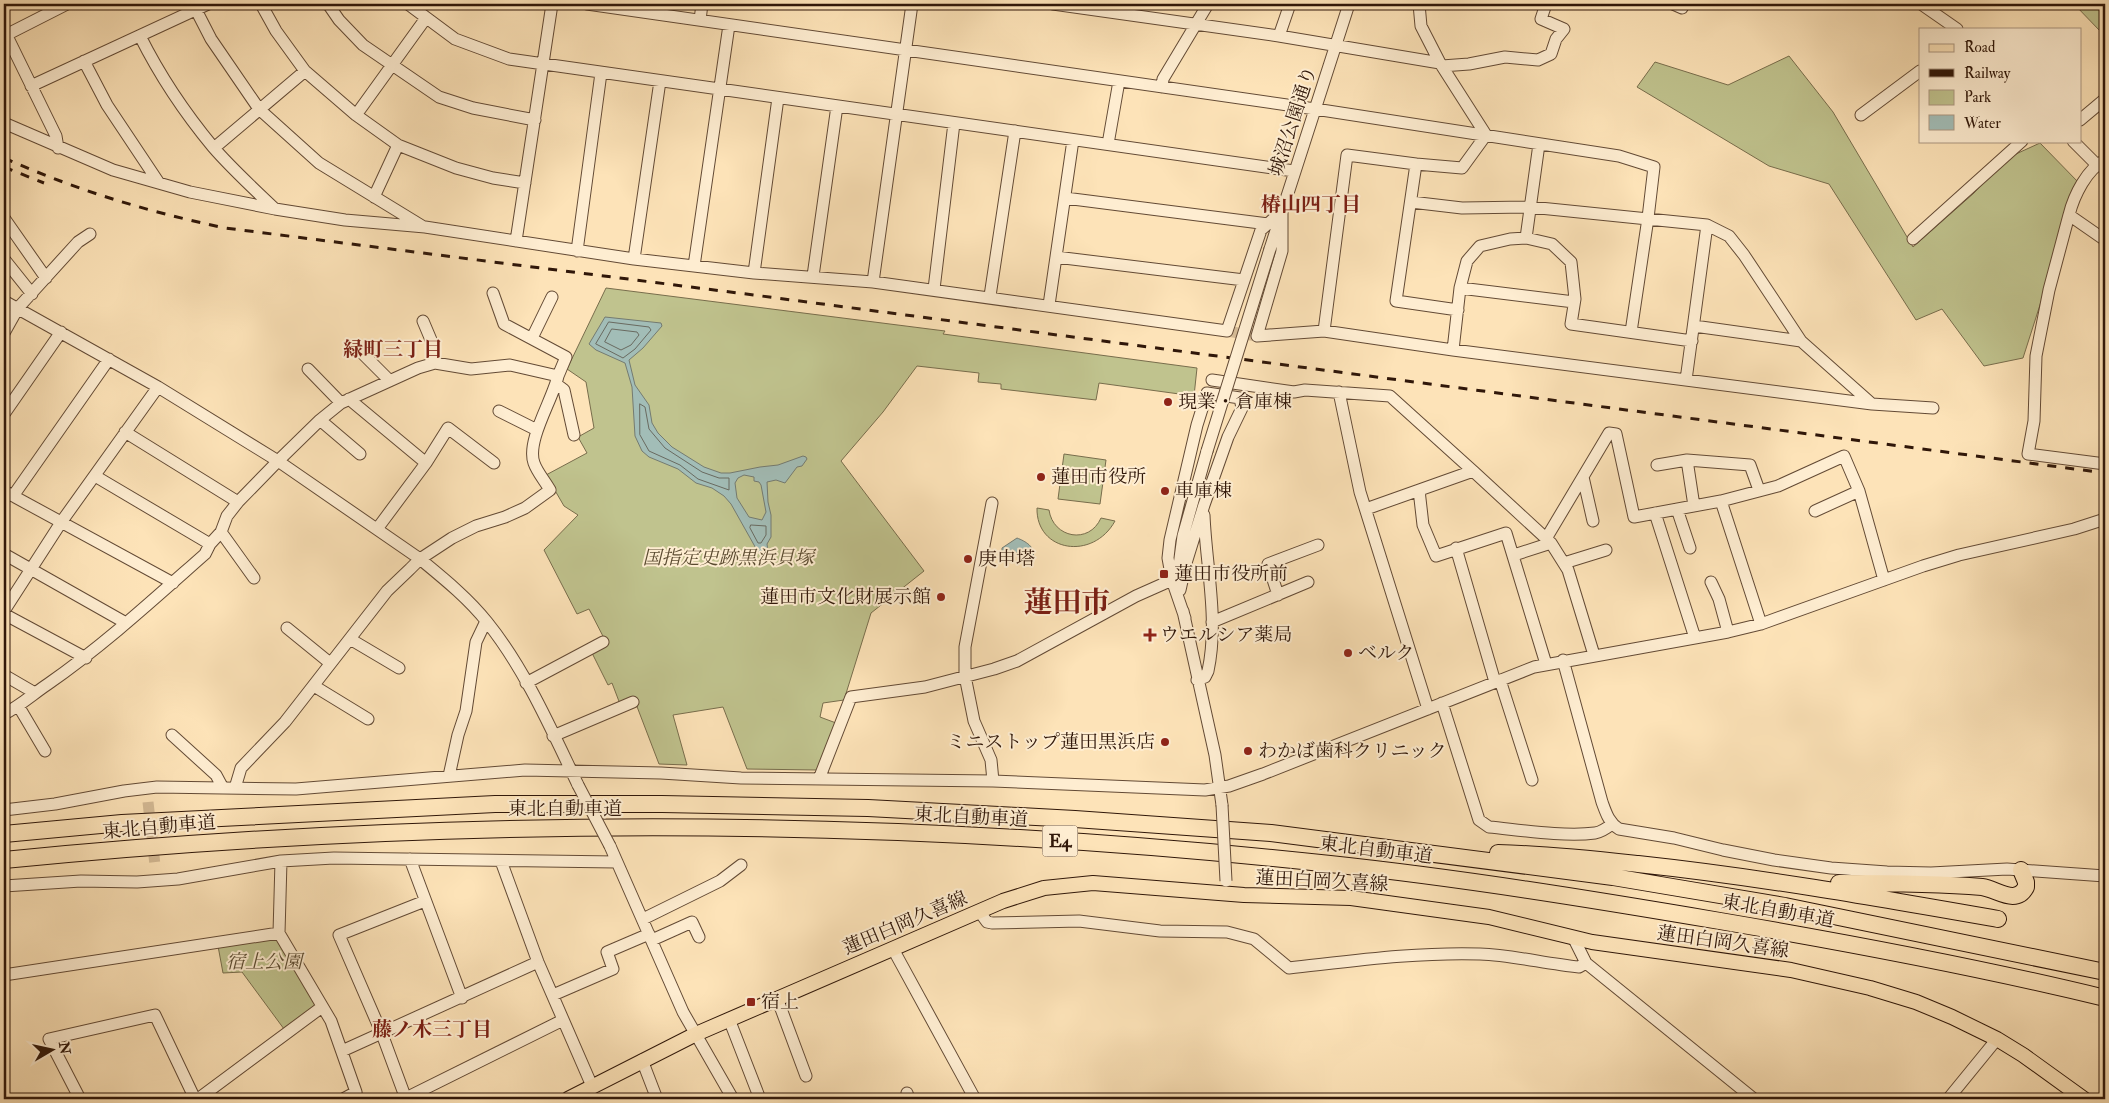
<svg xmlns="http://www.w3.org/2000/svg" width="2109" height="1103" font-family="'IM FELL Double Pica','Noto Serif JP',serif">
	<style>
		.green { fill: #c0c38e; stroke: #786d4c }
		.water { fill: #a2bdb7; stroke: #747b71; fill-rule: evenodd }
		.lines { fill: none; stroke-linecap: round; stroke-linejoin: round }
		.shore { stroke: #696a60; stroke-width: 1 }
		.minor-tunnel { stroke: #d4ba95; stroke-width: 11; stroke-dasharray: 11 5.5; stroke-linecap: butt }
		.minor-casing { stroke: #634a35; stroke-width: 13 }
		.major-casing { stroke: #301709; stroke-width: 16 }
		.highway-casing { stroke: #301709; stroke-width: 18 }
		.minor { stroke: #feedd1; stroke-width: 11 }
		.major { stroke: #fde3b8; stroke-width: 14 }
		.highway { stroke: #fde3b8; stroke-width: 16 }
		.rail { stroke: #301709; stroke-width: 3; stroke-dasharray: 9 9; stroke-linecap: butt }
		.minor-bridge-casing { stroke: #634a35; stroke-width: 13; stroke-linecap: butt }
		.minor-bridge { stroke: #feedd1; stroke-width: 11 }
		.poi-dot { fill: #8f2418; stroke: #feedd1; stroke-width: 2 }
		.labels { text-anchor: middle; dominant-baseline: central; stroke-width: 4; stroke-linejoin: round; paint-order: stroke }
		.shield { fill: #feedd1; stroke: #6e5745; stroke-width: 1 }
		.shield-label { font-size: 18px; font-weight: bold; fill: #301709 }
		.street-label { font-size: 19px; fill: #301709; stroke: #feedd1 }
		.poi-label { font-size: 19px; fill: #301709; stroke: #feedd1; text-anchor: start }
		.park-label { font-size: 19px; font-style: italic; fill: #5b4b31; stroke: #feedd1 }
		.neighbourhood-label { font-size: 20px; font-weight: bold; fill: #7a1f14; stroke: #feedd1 }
		.town-label { font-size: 29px; font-weight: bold; fill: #7a1f14; stroke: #feedd1 }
	</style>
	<rect width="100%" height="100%" fill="#fde3b8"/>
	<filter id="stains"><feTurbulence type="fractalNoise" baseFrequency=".004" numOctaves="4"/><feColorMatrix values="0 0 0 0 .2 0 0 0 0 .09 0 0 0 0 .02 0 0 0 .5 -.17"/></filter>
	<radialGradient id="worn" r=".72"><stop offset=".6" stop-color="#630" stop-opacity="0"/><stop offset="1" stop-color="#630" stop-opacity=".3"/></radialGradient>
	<path class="green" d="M2074,4H2105V30L2100,31Z
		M1789,56L1833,112L1913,247L1974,193L2005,159L2040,143L2079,183L2023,358L1984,366L1942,309L1916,320L1829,184L1769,166L1637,87L1655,62L1728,85Z
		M606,288L945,331L943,334L1197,368L1194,396L1099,383L1096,400L1001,389V384L978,382L979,373L917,366L883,412L841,461L924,571L871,613L844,700L823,703L820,717L836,723L817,770L747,769L723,707L673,715L687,765L659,764L636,704H620L612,683L608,685L592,653L607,644L589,609L577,614L544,550L578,515L564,506L546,475L587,453L578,437L594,428L586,382L567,369Z
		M1064,454L1106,460L1100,504L1058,499Z
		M1037,508L1049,510C1053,538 1089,545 1101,518L1115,521C1093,561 1036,552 1037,508Z
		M275,937L317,1004L284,1029L242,972L223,973L218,946Z"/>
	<path class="water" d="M605,317L661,323L662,326L643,348L629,360L635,385L649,405L652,423L658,433L672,447L704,467L721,473H730L760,467L778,465L803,456L806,457L807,459L802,466L797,467L785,483L776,480L767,482L768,502L771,515V537L767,544L768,551L760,554L758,552L731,504L724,496L712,488L696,483L678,469L649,457L642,451L635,436L632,387L625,363L596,350L589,344ZM744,475L754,477V481L759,482L761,485L766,512L762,520L749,517L737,498L735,483L738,478Z
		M1017,538C1025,541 1036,547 1033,557C1022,565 1021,554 1013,550L1006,555L1002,554V548Z"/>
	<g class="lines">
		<path class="shore" d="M609,322L649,327L651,330L635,349L623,358L596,344Z
			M612,329L637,332L639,335L631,345L621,350L605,342Z
			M640,404L645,407L649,429L665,448L702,472L719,478H729V490L698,479L680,465L649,451L640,435Z
			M751,525L766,526V535L761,543H758L750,528Z"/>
		<path class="minor-tunnel" d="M1227,331L1257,336
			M148,802L155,865"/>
		<g class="minor-casing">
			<path id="minor" d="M193,4L211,39L259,109L319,163L422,226
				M261,4L276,31L305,71L356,115L398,145L456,168L493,178L525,183
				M328,4L339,20L363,45L439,97L473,108L535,120
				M408,4L455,39L509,59L1294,171
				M587,4L1315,109L1619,156L1654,167L1648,218L1631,332
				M1053,4L1279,36L1440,63
				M1673,4L1682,8L1684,4
				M1921,4L1957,29
				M700,20L702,4
				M6,34L56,136L58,148
				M4,36L67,4
				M140,36C160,76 184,112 213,147C232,169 254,189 275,209
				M1279,36L1290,4
				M84,61L107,105L159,183
				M1442,66L1469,64L1505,57L1538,60L1551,54L1556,39L1564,29L1541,19L1546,4
				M31,86L208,4
				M1162,87L1163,79L1208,4
				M356,115L426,18
				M1861,115L1920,71
				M2080,120L2105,99
				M4,123L113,170L190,192L275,209L345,220L425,227L634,259L754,273L873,282L1227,331L1261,230L1282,211
				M2073,141L2096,164
				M1108,144L1119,81
				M214,148L305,71
				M2105,160C2087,169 2074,195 2069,215L2105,240
				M1416,164L1396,301L1458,310
				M374,197L398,145
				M1065,198L1268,224
				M1411,202L1462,208L1530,207L1707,225L1729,236L1744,255L1801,341L1872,404
				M1282,211V251L1257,336L1324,331L1453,350L1872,404L1933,408
				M2069,215L2049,290L2036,356L2034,421L2028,454L2105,464
				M4,218L46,278
				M1526,238L1539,144
				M1913,239L2022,141
				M516,241L552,4
				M1270,249L1349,4
				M577,251L601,73
				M1056,257L1244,280
				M4,259L32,294
				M634,259L660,81
				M694,266L729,25
				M754,273L778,98
				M813,276L837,106
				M873,282L912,4
				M1460,288L1574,302
				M934,289L954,123
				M493,293L504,324L566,357L558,376
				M990,296L1015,131
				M4,301L158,387L278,461L420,559C443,578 468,598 487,622C525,669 552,731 578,785
				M1049,305L1073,140
				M423,321L434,347L435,363
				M1694,326L1801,341
				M1324,331L1347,155L1416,164L1462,168L1486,135L1440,63L1421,26L1419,4
				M4,333L18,308L78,242L90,234
				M532,338L552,297
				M357,348L389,380
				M1453,350L1460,288L1467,261L1480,246L1510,239L1526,238L1552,244L1571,262L1575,299L1571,324L1692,341
				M308,369L341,403
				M1212,380L1294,392L1305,390L1390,396L1473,471L1366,509
				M1686,380L1707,225
				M556,384L564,390L574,435
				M1339,392L1360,492L1428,709
				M349,399L426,463L377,529
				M499,411L537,430
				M4,414L61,332
				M320,420L360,454
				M125,432L238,502
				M426,463L448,428L494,463
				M1657,465L1687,460
				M1473,471L1551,543L1568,570L1594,655
				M95,476L210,544
				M1583,477L1593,521
				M1419,490L1423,525L1436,556L1506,533L1546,664
				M4,491L173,583
				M13,496L109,359
				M1721,501L1761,624
				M992,503L965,647V676L974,721L991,760L993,781
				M1694,506L1687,460L1750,465L1759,490
				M1677,509L1690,548
				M1815,511L1859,491
				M1655,513L1695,638
				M221,532L254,578
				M1547,537L1609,433L1616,434L1634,517L1721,501L1778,486L1844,456L1859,491L1884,580
				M1456,548L1495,682
				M4,554L126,623
				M1514,555L1551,543
				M1564,563L1606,550
				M1178,573L1183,536L1207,451
				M1711,582L1719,599L1728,632
				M1180,590L1186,563L1204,505L1228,437L1242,408L1240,398L1207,393L1197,425L1170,540L1168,558L1172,580L1185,618
				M1278,595L1268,564L1318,545
				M4,611L62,521L158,387
				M1183,611L1215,755L1222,805
				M4,614L86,658
				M1212,622L1308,582
				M287,628L330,663
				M350,639L399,668
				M1563,660L1602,802C1606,813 1609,823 1619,829L1674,838L1723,850L1774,860L1831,868L1887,872L1931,873L2007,869L2105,876
				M4,675L35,693
				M1197,680L1205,677L1208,671C1219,620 1206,566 1204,515
				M1500,680L1532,780
				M526,683L603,642
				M314,686L368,719
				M1442,703L1479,820L1489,827C1520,830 1565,837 1595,833C1602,832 1607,828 1612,824
				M19,707L45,751
				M4,714C20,706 33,694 48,684C104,645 154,599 205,554L210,544L221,532L227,516L238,502L278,461L320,420L341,403L418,368L435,363L471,369L510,365L558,376C553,399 526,441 534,463C537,472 545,481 550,490L525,508L505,517L476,526L452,538L420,559L410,569L387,591L285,722L241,768L235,788
				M172,735L216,775L223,788
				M553,736L633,702
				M449,776L458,735L466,711L476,642L486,621
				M819,779L851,697L925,687L994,669L1017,661L1136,596L1172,580
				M4,810L55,804L124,791L157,787L296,789L525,770L661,773L741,778L993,781L1205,790L1229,786L1263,774L1534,667L1728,632L1761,624L1923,566L1959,555L2074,529L2105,519
				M610,846L683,1012L733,1099
				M410,859L462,998
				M281,861L279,933L331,1021L356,1092L343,1099
				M501,861L538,962L592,1086
				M4,886L81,881L137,882L178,879L281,861L334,858L616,862
				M979,911L987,922L992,923L1079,921L1160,931L1227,932L1254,939L1289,968C1353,961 1416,952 1480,954C1513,955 1546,964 1579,967L1586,963
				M643,919L720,881L741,865
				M1573,937L1586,963L1754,1099
				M652,940L692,922L699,937
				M893,949L975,1099
				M4,975L279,933
				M553,995L613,969L607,952L649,934
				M777,998L806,1076
				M729,1019L760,1099
				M342,1051L538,962
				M642,1060L657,1099
				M907,1093L909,1099
				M406,1098L563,1020
				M80,1099L49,1039L155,1015L195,1099
				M198,1099L322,1007
				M406,1099L382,1034L339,935L425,901
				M1948,1099L1997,1039"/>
		</g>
		<g class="major-casing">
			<path id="major" d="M568,1099L696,1034L1003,901L1044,888L1093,883L1244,895L1351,898L1489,917L1592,942L1791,970L1870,988L1916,1002L1952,1017L1997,1039L2023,1055L2084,1099"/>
		</g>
		<g class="highway-casing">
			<path id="highway" d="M4,834L122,823L495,804H662L868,808L1075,819L1271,833L1613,877L1785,906L2105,972
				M1498,853C1545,854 1591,859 1638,864C1759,877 1878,898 1998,919
				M4,860C444,816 890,816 1330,864C1461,878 1590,899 1720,921C1849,943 1978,967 2105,998
				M1839,883C1886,883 1934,883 1982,887C1997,889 2016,906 2026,887V882L2021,870"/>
		</g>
		<use href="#minor" class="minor"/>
		<use href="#major" class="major"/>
		<use href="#highway" class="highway"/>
		<path class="rail" d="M4,158C79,191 145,211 225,228L754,295L2105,473
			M4,167L44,183"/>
		<g class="minor-bridge-casing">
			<path id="minor-bridge" d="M1207,451L1270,249
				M578,785L610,846
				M1222,805L1226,881"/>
		</g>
		<use href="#minor-bridge" class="minor-bridge"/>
	</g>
	<g class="poi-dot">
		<circle cx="1168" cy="402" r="5"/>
		<circle cx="1041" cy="477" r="5"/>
		<circle cx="1165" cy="491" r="5"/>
		<circle cx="968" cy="559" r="5"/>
		<rect x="1159" y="569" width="10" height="10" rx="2.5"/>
		<circle cx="941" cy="597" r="5"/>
		<path d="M1147.5 627.5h5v5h5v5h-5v5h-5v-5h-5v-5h5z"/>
		<circle cx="1348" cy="653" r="5"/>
		<circle cx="1165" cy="742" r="5"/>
		<circle cx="1248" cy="751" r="5"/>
		<rect x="746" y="997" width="10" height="10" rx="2.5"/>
	</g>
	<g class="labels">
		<rect class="shield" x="1042.5" y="825.5" width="35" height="31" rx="4"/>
		<g class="shield-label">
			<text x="1060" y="841">E4</text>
		</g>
		<g class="street-label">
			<text transform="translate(1293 121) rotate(-72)">城沼公園通り</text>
			<text x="565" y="809">東北自動車道</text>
			<text transform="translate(971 817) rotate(3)">東北自動車道</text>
			<text transform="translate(159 827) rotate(-5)">東北自動車道</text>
			<text transform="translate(1376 850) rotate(7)">東北自動車道</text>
			<text transform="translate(1322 881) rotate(3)">蓮田白岡久喜線</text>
			<text transform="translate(1778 911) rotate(10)">東北自動車道</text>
			<text transform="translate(905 923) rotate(-23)">蓮田白岡久喜線</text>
			<text transform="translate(1723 942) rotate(8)">蓮田白岡久喜線</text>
		</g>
		<g class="poi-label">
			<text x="1178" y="402">現業・倉庫棟</text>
			<text x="1051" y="477">蓮田市役所</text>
			<text x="1175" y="491">車庫棟</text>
			<text x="978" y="559">庚申塔</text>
			<text x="1174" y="574">蓮田市役所前</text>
			<text x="931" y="597" text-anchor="end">蓮田市文化財展示館</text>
			<text x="1160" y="635">ウエルシア薬局</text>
			<text x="1358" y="653">ベルク</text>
			<text x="1155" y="742" text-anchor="end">ミニストップ蓮田黒浜店</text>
			<text x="1258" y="751">わかば歯科クリニック</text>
			<text x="761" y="1002">宿上</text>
		</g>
		<g class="park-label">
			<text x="728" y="558">国指定史跡黒浜貝塚</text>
			<text x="264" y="962">宿上公園</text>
		</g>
		<g class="neighbourhood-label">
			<text x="1311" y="204">椿山四丁目</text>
			<text x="393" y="349">緑町三丁目</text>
			<text x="432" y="1029">藤ノ木三丁目</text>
		</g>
		<g class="town-label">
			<text x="1067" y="603">蓮田市</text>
		</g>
	</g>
	<rect width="2109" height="1103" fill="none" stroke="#fde3b8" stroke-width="20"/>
	<rect x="5" y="5" width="2099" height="1093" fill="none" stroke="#301709" stroke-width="2.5"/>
	<rect x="10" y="10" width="2089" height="1083" fill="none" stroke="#301709"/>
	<rect x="1919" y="28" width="162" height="115" fill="#feedd1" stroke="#ac9781"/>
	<rect x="1929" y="44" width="25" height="8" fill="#fde3b8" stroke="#ac9781"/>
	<text x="1964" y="52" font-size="15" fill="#301709">Road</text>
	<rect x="1929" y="69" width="25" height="8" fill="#301709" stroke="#ac9781"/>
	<text x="1964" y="78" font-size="15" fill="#301709">Railway</text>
	<rect x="1929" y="90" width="25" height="15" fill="#c0c38e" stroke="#ac9781"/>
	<text x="1964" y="102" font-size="15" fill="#301709">Park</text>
	<rect x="1929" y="115" width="25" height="15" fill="#a2bdb7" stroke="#ac9781"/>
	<text x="1964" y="128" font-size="15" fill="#301709">Water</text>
	<g transform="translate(52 1050) rotate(81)" stroke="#feedd1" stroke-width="4" paint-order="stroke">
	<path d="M0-4L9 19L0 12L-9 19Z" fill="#301709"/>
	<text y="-8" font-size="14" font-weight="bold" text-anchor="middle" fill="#301709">N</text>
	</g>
	<rect width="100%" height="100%" filter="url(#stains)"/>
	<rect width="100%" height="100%" fill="url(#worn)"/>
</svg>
